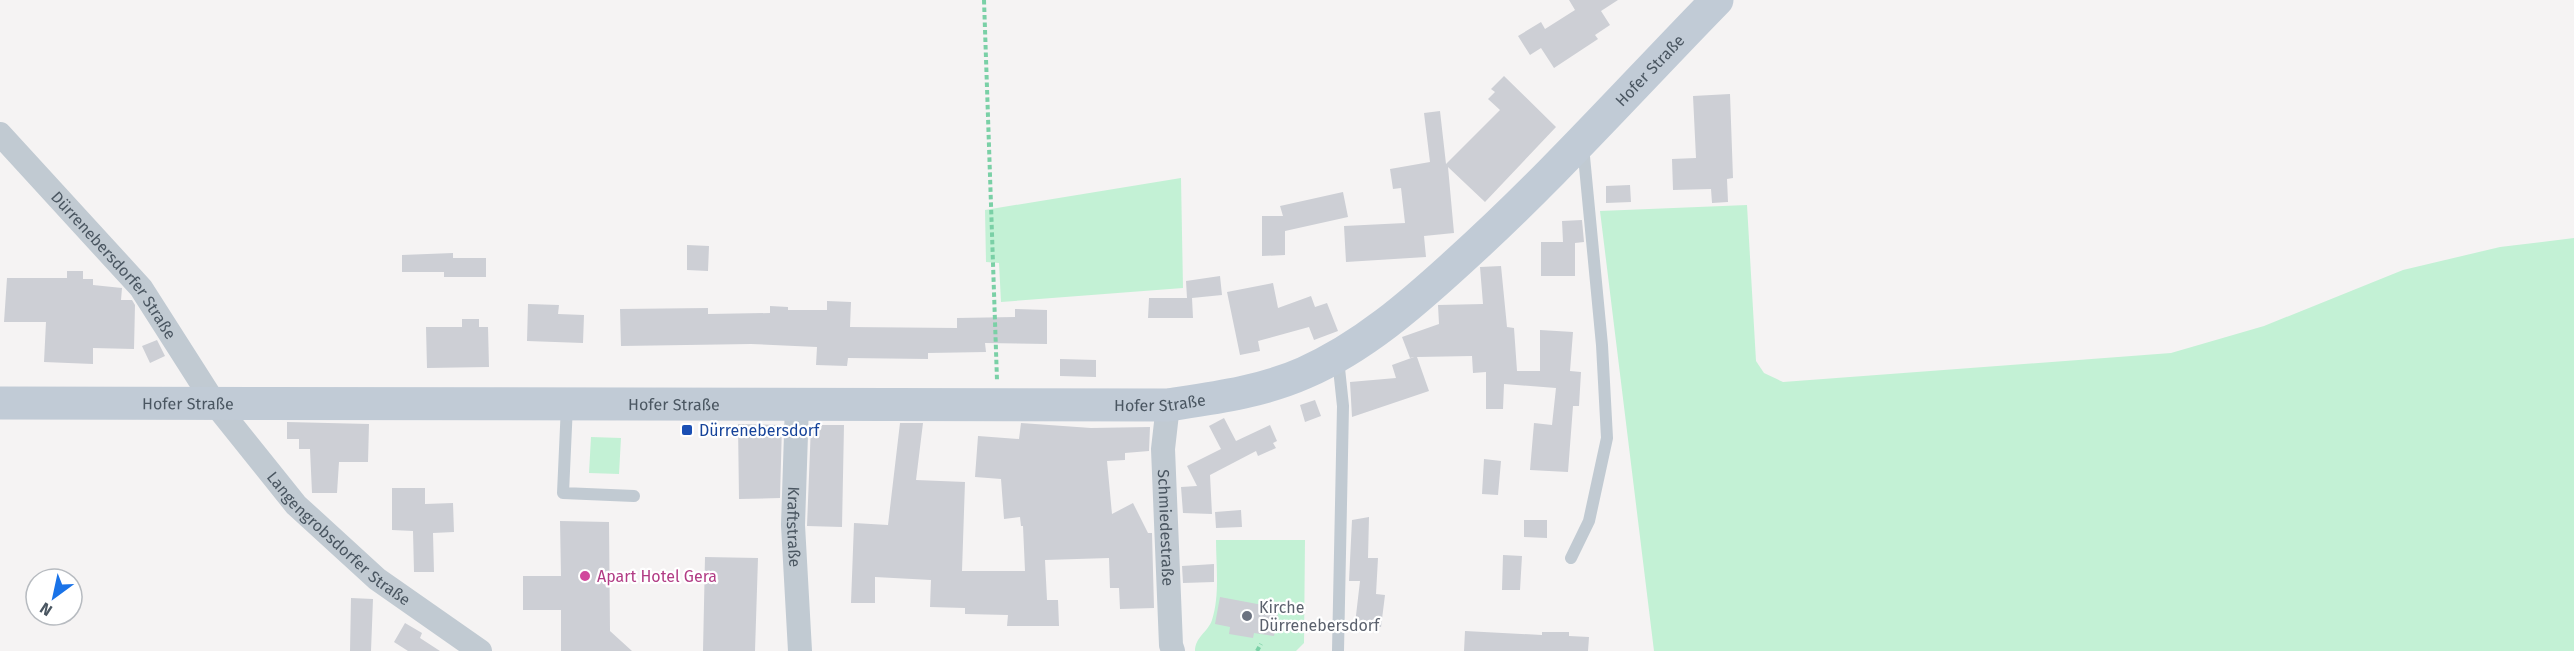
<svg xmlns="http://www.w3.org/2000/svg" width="2574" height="651" font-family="'Fira Sans',sans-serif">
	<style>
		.green { fill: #c3f1d5 }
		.building { fill: #cdcfd5 }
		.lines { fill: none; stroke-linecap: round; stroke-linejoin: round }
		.path { stroke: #7ad0a6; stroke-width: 4; stroke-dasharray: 4.5 3; stroke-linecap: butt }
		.service { stroke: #c1cad2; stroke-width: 12 }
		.minor { stroke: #c1cad2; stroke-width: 24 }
		.secondary { stroke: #c1cbd6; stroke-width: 33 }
		.transit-dot { fill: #1a4fb4; stroke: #fff; stroke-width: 2 }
		.hotel-dot { fill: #d1479c; stroke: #fff; stroke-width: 2 }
		.worship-dot { fill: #6b7280; stroke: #fff; stroke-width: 2 }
		.labels { text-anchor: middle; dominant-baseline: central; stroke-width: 4.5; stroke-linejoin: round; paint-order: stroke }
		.street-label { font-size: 16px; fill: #4a5661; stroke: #fff }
		.transit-label { font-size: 16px; fill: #164399; stroke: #fff; text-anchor: start }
		.hotel-label { font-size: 16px; fill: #b23c85; stroke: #fff; text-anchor: start }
		.worship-label { font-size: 16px; fill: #5b616d; stroke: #fff; text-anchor: start }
	</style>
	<rect width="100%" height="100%" fill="#f5f3f3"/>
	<path class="green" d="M1181,178L1183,288L1001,302L999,263L986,262L985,210Z
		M1747,205L1756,361L1764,373L1783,382L2171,353L2264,326L2403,270L2500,247L2574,238V651H1654L1600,211Z
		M591,437L621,438L619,474L589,473Z
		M1216,540H1305L1304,643L1296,651H1195C1195,637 1208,632 1212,620C1220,595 1216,565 1216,540Z"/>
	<path class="building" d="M1569,0H1618L1601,11L1610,25L1595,35L1598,39L1554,68L1541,48L1530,55L1518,36L1541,22L1545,29L1575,10Z
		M1504,76L1556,127L1485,202L1448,167L1454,233L1424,236L1426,257L1346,262L1344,226L1405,223L1401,188L1393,189L1390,169L1430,162L1424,113L1440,111L1446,164L1500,110L1488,99L1495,92L1491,89Z
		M1730,94L1733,178L1727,179L1728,202L1712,203L1711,189L1673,190L1672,159L1696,158L1693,96Z
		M1630,185L1631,202L1606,203V186Z
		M1343,192L1348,217L1285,231V255L1262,256V216H1283L1280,206Z
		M1582,220L1584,242L1575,243V276H1541V242H1563L1562,221Z
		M687,245L709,246L708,271L687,270Z
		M453,253V258H486V277H444V272H402V255Z
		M1501,266L1507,327L1514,328L1517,371H1540V330L1573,332L1570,371L1581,372L1579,406H1573L1568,472L1530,470L1534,423L1552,425L1556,388L1504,384L1503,409H1486V372L1473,373L1472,356L1417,357L1429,391L1352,417L1350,382L1396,378L1392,365L1414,357L1410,358L1402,337L1439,324L1438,305L1483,304L1480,267Z
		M67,271H83V279H93V285L122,288L121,300H132L135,305L134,349L93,348V364L44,362L46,322H4L7,278H67Z
		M1220,276L1222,295L1192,298L1193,318H1148L1149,298H1187L1186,281Z
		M1273,283L1278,308L1311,296L1315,307L1327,303L1338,331L1314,340L1309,327L1258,341L1260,351L1240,355L1227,292Z
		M827,301L851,302L850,327L957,328V318L1015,317V309L1047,310V344L985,343L986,352L928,353V359L848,358L847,366L816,365L817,347L751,344L621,346L620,309L708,308V314L770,313V306L788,307V310H827Z
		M528,304L559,305L558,314L584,315L583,343L527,341Z
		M462,319H479V327H488L489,367L427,368L426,327H462Z
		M157,340L165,356L150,363L142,346Z
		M1060,359L1096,360V377L1060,376Z
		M1315,400L1321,416L1305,422L1300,405Z
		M1224,418L1236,441L1270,425L1277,441L1273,443L1276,448L1258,456L1256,451L1210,475L1212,514L1183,513L1181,487L1197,486L1187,466L1221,449L1209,426Z
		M287,422L369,424L368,462H339L337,493H312L310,449H299V439H287Z
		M900,423H923L916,480L965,482L962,571H1025L1023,526H1021L1020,517L1004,519L1001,479L975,477L978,436L1019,439L1021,423L1091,428L1150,427L1149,451L1125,453V460L1107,461L1112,514L1133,503L1148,533H1152L1154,608L1120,609L1119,588H1110L1109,558L1045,560L1047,600H1058L1059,626H1007L1008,615L965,614V608L930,607L931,580L875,577V603H851L854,523L888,525Z
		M738,424L782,425L780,498L739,499Z
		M811,425H844L842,527L807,526Z
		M1484,459L1501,461L1498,495L1482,494Z
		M392,488H425V504L453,503L454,532L433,533L434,572H414L413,531L392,530Z
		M1241,510L1242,527L1216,528L1215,512Z
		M1369,517L1368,558H1378L1376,594L1385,595L1381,627L1355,624L1360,581H1349L1352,520Z
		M1524,520H1547V538L1524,537Z
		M560,521L609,522L610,631L632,651H561V610H523V576H561Z
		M1503,555L1522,556L1520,590H1502Z
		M705,557L758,558L755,651H703Z
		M1214,564V582L1183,583L1182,566Z
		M1220,597L1279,608L1274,636L1254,633L1253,638L1229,634L1230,627L1215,624Z
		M351,598L373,599L371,651H350Z
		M405,623L422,633L420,638L440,651H408L394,642Z
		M1465,631L1542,635V632H1569V636L1589,637L1588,651H1464Z"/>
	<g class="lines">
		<path class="path" d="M984,0L997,380
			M1257,651L1261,644"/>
		<path class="service" d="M567,405L563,493L634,496
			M1571,558L1589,521L1607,438L1602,345L1583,146
			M1338,651L1343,406L1338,359"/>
		<g class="minor">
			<path id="s1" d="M0,134L141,288L215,404L296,505L377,579L480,651"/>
			<path id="s2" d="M797,404L793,525L800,651"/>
			<path id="s3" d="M1168,405L1163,449L1171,645L1173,651"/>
		</g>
		<path class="secondary" id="s4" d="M0,403L1168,405C1214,398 1261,392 1304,373C1363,347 1412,304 1458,262C1549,180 1631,88 1717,0"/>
	</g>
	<rect class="transit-dot" x="681" y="424" width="12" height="12" rx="3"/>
	<circle class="hotel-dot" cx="585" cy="576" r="6"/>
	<circle class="worship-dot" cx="1247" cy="616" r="6"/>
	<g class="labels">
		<g class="street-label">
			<text stroke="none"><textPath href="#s4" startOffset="1770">Hofer Straße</textPath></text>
			<text stroke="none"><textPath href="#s1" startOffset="174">Dürrenebersdorfer Straße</textPath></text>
			<text stroke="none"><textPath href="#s4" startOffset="1160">Hofer Straße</textPath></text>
			<text stroke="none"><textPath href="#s4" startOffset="188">Hofer Straße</textPath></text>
			<text stroke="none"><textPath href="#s4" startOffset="674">Hofer Straße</textPath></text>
			<text stroke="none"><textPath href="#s2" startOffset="123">Kraftstraße</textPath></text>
			<text stroke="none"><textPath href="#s3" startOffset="123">Schmiedestraße</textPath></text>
			<text stroke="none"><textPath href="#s1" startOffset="530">Langengrobsdorfer Straße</textPath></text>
		</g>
		<g class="transit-label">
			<text x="699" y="430">Dürrenebersdorf</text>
		</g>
		<g class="hotel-label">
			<text x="597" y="576">Apart Hotel Gera</text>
		</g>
		<g class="worship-label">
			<text x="1259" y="607">Kirche<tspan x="1259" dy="18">Dürrenebersdorf</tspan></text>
		</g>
	</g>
	<g transform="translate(54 597) rotate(213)"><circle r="28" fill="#ffffff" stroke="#b7bbc0" stroke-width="1.5"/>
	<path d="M0-4.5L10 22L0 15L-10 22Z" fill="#1a73e8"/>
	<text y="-9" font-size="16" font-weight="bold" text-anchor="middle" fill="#4a5661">N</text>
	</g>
</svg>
